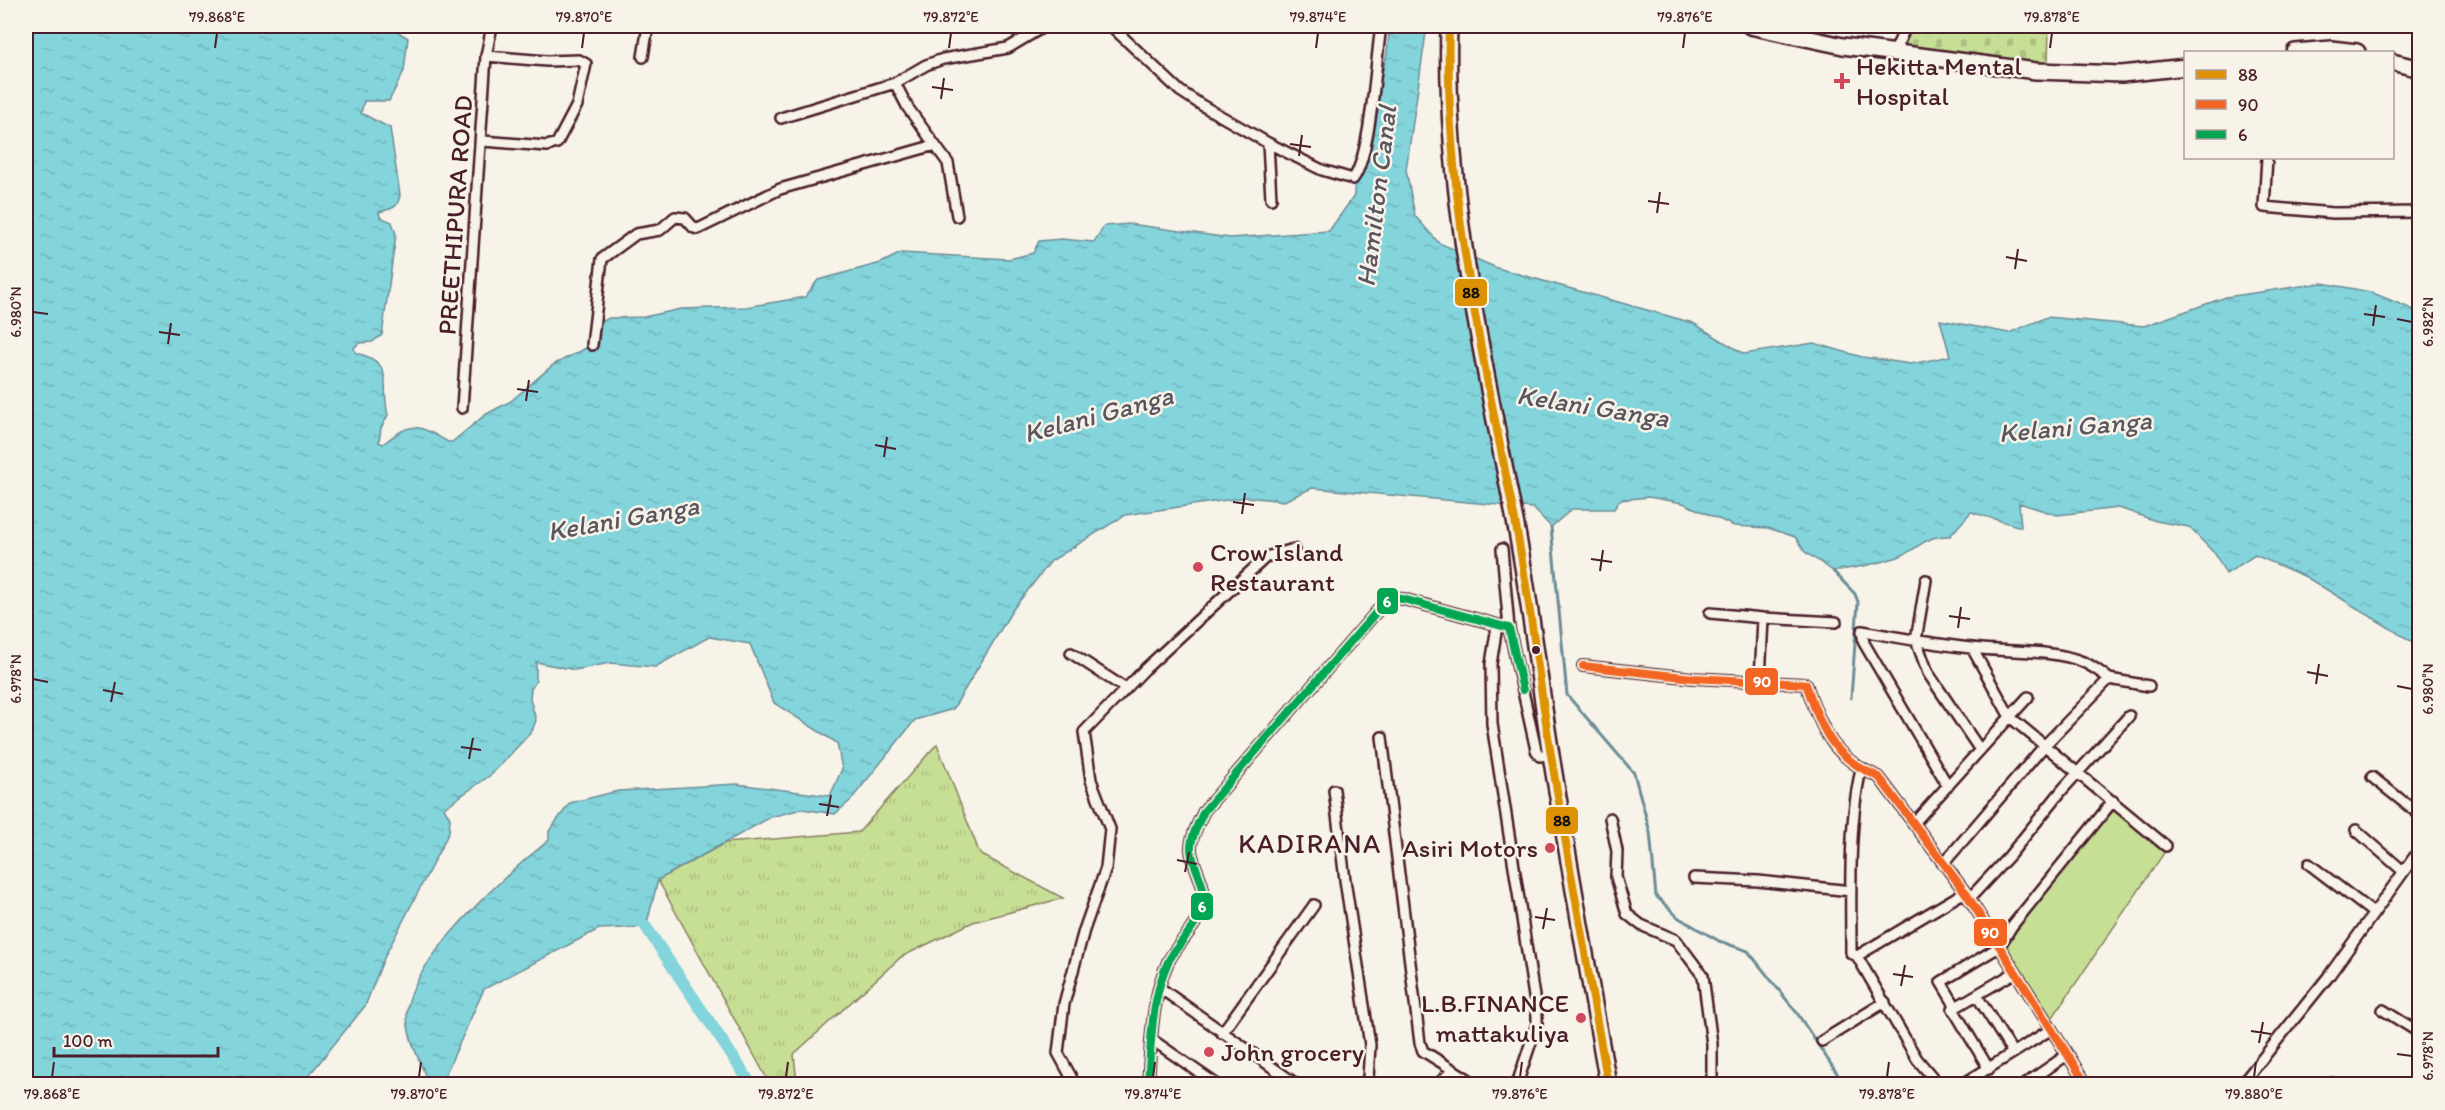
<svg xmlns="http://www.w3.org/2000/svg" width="2445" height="1110" font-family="Itim,sans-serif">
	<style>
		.grass { fill: url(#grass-tufts); stroke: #887f60; stroke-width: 1.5 }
		.cemetery { fill: url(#cemetery-stones); stroke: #887f60; stroke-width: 1.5 }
		.garden { fill: #c7df95; stroke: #887f60; stroke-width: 1.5 }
		.water { fill: url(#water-ripples); stroke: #6c8c95; stroke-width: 1.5 }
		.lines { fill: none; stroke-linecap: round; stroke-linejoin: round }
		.stream { stroke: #6c8c95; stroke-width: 3 }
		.canal { stroke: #83d4db; stroke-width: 12 }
		.minor-casing { stroke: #4a1f2b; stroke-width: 14 }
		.primary-casing { stroke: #4a1f2b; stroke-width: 20 }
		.minor { stroke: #f7f3e8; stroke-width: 9 }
		.primary { stroke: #f7f3e8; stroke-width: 15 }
		.bus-1-casing { stroke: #f7f3e8; stroke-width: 12 }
		.bus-2-casing { stroke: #f7f3e8; stroke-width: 12 }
		.bus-3-casing { stroke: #f7f3e8; stroke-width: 12 }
		.bus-1 { stroke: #dd9206; stroke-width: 8 }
		.bus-2 { stroke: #f26522; stroke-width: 8 }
		.bus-3 { stroke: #00a651; stroke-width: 8 }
		.ticks { fill: none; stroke: #4a1f2b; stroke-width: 2 }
		.poi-dot { fill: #d1495b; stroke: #f7f3e8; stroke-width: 2 }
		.bus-dot { fill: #4a1f2b; stroke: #f7f3e8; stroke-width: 2 }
		.labels { text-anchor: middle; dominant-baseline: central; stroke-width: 5; stroke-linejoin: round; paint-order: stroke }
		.poi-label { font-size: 26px; fill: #4a1f2b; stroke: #f7f3e8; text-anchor: start }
		.street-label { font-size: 26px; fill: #4a1f2b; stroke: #f7f3e8 }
		.water-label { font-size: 27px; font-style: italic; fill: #5b5560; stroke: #f7f3e8 }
		.neighbourhood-label { font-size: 27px; letter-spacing: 1.5px; fill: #4a1f2b; stroke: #f7f3e8 }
		.line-badge { stroke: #f7f3e8; stroke-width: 2 }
		.badge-label { font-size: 16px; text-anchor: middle; font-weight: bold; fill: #fff }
		.pale-badge-label { font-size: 16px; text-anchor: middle; font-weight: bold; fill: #111 }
		.neatline { fill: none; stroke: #4a1f2b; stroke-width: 2 }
		.ticks-label { font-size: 15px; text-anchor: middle; fill: #4a1f2b }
	</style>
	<defs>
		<pattern id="grass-tufts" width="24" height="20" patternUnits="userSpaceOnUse" patternTransform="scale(1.5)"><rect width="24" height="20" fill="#c7df95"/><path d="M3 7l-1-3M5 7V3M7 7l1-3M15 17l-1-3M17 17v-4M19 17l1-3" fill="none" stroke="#acbf81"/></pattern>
		<pattern id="cemetery-stones" width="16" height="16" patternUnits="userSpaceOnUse" patternTransform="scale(1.5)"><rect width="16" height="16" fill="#c7df95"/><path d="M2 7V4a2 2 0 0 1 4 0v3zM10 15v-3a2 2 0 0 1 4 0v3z" fill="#acbf81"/></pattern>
		<pattern id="water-ripples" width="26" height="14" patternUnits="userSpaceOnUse" patternTransform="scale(1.5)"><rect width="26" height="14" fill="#83d4db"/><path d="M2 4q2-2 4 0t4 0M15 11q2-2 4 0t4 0" fill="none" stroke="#73b6bc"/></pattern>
	</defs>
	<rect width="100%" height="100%" fill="#f7f3e8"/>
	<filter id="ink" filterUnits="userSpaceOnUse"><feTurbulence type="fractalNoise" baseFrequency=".0167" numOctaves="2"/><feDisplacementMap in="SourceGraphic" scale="12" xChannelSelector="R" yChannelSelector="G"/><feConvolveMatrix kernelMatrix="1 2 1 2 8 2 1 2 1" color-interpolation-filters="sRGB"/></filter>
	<g filter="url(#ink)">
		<path class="grass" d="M937,744L980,854L1063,898L973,922L901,957L794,1054L797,1084H770L658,880L725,843L859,832Z"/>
		<path class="cemetery" d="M1913,26H2049L2048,63L1904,48Z"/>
		<path class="garden" d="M2114,807L2166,850L2051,1020L2000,943Z"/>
		<path class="water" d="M26,26H388L408,38L404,71L389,101H364L361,113L390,128L400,195C397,210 392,208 379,212L380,217L392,222L396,234L382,335L372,342L359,343L354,348L356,353C397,363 380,384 388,415L381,428L379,442L383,444C412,421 417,424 448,442H452L485,415L511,401L553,365L592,345L596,325L609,318L644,317L681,309L746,307L805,297L818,280L881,263L901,253L1009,259L1033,253L1039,241L1061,239L1094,242L1104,226L1130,224L1230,238L1329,231L1354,196L1355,160L1386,59L1390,26H1427L1406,170L1415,216L1439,243L1497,268L1693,323L1744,354L1814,343L1862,357L1911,364L1950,356L1940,320L2009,333L2047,317L2144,326L2226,297L2322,283L2371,292L2419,312V646L2306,577L2255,555L2226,574L2215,554L2189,527L2156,521L2119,508L2057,515L2019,503L2021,527L1971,512L1950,536C1924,535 1920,549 1898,557C1877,564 1855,568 1833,571L1805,552L1795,537L1768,528L1734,526L1683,503L1648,497L1620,500L1614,509H1572L1551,527L1533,508L1312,488L1284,501L1247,497L1125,515L1051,561L1013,609L953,709L915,720L850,801L835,814L802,809L771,817L658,880L646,927L599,929L484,989L441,1084H429C421,1063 407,1038 407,1015C407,962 510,871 549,840V831L570,803L618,791L737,784L830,796L842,769L837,743L774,703L750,644L709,637L655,667L610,663L575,670L536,662V681L531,689L530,699L536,720L532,731L492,774L444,808L450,818L449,832L384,958L365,1006L302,1084H26Z"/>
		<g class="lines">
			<path class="stream" d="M1551,527L1567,695L1634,773L1650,832L1656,896L1679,918L1719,941L1748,951L1797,1013L1844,1084
				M1833,571L1855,594L1858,602L1851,698"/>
			<path class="canal" d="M646,927L751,1084"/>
			<g class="minor-casing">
				<path id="minor" d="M1111,26L1180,91L1203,106L1268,143L1322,170L1353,179C1371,156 1376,58 1381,26
					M1894,53L1906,26
					M643,57L648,26
					M895,83L908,108L948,163L957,216
					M781,118L895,83L926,65L943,59L1008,48L1045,26
					M483,141L547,146L557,143L577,105L586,64L579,60L547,61L486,56
					M1268,143L1271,199
					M2267,158L2264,207L2333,213L2420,212
					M592,345L602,259L636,234L660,230L675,217L685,218L694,228L698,229L780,189L935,145
					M462,408L486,56L492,26
					M1502,549L1509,628
					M1926,580L1916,640L1928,673L1980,750
					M1710,613L1763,618
					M1497,626L1491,664L1492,724L1537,1016V1024L1517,1084
					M1972,648L2010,717L2166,846
					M1071,653L1126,689
					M1583,666L1693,678L1806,684C1822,729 1831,757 1879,777L1965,892L2086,1084
					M1760,680L1763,618L1836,622
					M1382,737L1420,1043L1423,1051L1476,1084
					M1861,770C1848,824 1851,897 1851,953L1857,956L1917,1059L1938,1084
					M2372,777L2420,815
					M1948,786L1864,643L1862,631C1901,638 1942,646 1982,649C2011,652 2056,650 2083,662C2089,664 2105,675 2109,679L2149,686
					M1334,790L1345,880L1370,1045L1368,1079L1362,1084
					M1610,818L1617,851L1616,877L1627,914L1641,925L1676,940L1703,976L1712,1044V1084
					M1913,824L2028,697
					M2356,830L2403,871
					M1944,863L2045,745L2109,679
					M2309,864L2372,912
					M1694,878L1758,881L1851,891
					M1969,899L2009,856L2063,789L2129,716
					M1857,956L1965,892
					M2014,973L1956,1007L1941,982L1999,947L2012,926L2113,801
					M1160,988L1296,1084
					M1977,996L2013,1053
					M1956,1007L1953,1009L1989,1069
					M2383,1010L2420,1033
					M1222,1033L1314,905
					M1151,1039L1216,1084
					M1822,1041L1885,1002
					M2332,1083L2335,1084
					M1075,1084L1058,1053L1064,1004L1084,930L1106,868L1110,829L1091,780L1084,732L1145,669L1266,557L1294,549
					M1148,1084C1151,1045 1151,999 1168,962C1178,942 1199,926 1203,903C1207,885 1193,868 1191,850C1190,838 1199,822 1204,811L1385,602L1394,598L1403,599L1509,628L1536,750L1540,756L1551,754
					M1438,1084L1453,1070
					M1963,1084L2050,1030
					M2025,1084L2067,1055
					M2242,1084L2328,977L2420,849"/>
			</g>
			<g class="primary-casing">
				<path id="primary" d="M1449,26C1444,195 1484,361 1516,526C1530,602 1539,679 1551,755C1569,865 1589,975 1608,1084
					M1750,26L1843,46L2036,71L2122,74L2186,67
					M2295,52L2331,49L2357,52
					M2392,62L2420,69"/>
			</g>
			<use href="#minor" class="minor"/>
			<use href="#primary" class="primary"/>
			<g class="bus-1-casing">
				<path id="bus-1" d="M1449,26C1444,195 1484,361 1516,526C1530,602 1539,679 1551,755C1569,865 1589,975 1608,1084"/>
			</g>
			<g class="bus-2-casing">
				<path id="bus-2" d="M1583,666L1693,678L1806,684C1822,729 1831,757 1879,777L1965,892L2086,1084"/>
			</g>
			<g class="bus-3-casing">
				<path id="bus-3" d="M1148,1084C1151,1045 1151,999 1168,962C1178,942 1199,926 1203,903C1207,885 1193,868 1191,850C1190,838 1199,822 1204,811L1385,602L1394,598L1403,599L1509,628L1523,690"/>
			</g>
			<use href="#bus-1" class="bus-1"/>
			<use href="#bus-2" class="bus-2"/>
			<use href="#bus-3" class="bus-3"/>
		</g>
	</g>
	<path class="ticks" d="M215,48L217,33M582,48L584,33M949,48L951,33M1316,48L1318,33M1683,48L1685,33M2050,48L2052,33M932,87L953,90M941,99L944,78M1290,144L1311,147M1299,156L1302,135M1648,201L1669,204M1657,213L1660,192M2006,257L2027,261M2015,269L2018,249M33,312L48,314M2364,314L2385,317M2397,319L2412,322M2373,326L2376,305M159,332L180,335M168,344L171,323M517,389L538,392M526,401L529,380M875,445L896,449M884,457L887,437M1233,502L1254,505M1242,514L1245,493M1591,559L1612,562M1600,571L1603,550M1949,616L1970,619M1958,628L1961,607M2307,672L2328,676M33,679L48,682M2316,684L2319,664M2397,686L2412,689M103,690L123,694M111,702L115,682M461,747L481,750M469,759L473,738M819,804L839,807M827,816L831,795M1177,860L1197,864M1185,872L1189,852M1535,917L1555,920M1543,929L1547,908M1893,974L1913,977M1901,986L1905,965M2251,1031L2271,1034M2259,1043L2263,1022M2397,1054L2412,1056M52,1077L54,1062M419,1077L421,1062M786,1077L788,1062M1153,1077L1155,1062M1520,1077L1522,1062M1887,1077L1889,1062M2254,1077L2256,1062"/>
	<g class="poi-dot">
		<path d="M1839 72h6v6h6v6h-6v6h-6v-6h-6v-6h6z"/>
		<circle cx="1198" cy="567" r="6"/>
		<circle cx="1550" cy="848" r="6"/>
		<circle cx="1581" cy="1018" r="6"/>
		<circle cx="1209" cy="1052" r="6"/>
	</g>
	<circle class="bus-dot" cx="1536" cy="650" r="5"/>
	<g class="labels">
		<g class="poi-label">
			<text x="1856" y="66">Hekitta Mental<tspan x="1856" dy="30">Hospital</tspan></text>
			<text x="1210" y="552">Crow Island<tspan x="1210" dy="30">Restaurant</tspan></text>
			<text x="1538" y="848" text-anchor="end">Asiri Motors</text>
			<text x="1569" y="1003" text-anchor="end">L.B.FINANCE<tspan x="1569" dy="30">mattakuliya</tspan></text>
			<text x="1221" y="1052">John grocery</text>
		</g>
		<g class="street-label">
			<text transform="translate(455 215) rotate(-86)">PREETHIPURA ROAD</text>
		</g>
		<g class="water-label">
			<text transform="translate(1376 196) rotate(-83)">Hamilton Canal</text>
			<text transform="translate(1593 406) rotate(9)">Kelani Ganga</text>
			<text transform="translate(1098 414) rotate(-15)">Kelani Ganga</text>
			<text transform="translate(2075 426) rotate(-5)">Kelani Ganga</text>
			<text transform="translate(623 518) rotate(-10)">Kelani Ganga</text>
		</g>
		<g class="neighbourhood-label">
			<text x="1310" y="843">KADIRANA</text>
		</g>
	</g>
	<g class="line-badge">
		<rect x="1454" y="278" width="34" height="29" rx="6" fill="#dd9206"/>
		<rect x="1376" y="587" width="23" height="28" rx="6" fill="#00a651"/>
		<rect x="1744" y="667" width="35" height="29" rx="6" fill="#f26522"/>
		<rect x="1545" y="806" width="34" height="29" rx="6" fill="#dd9206"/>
		<rect x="1190" y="892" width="24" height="29" rx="6" fill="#00a651"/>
		<rect x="1973" y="918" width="35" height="29" rx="6" fill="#f26522"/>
	</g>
	<g class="badge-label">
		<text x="1387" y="607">6</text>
		<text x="1762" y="687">90</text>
		<text x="1202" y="912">6</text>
		<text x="1990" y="938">90</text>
	</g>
	<g class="pale-badge-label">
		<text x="1471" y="298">88</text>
		<text x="1562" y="826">88</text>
	</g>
	<rect width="2445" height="1110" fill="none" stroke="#f7f3e8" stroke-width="66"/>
	<rect x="2184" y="51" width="210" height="108" fill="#f7f3e8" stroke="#b29e9c" stroke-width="1.5"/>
	<rect x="2196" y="70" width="30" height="9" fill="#dd9206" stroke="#b29e9c" stroke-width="1.5"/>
	<text x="2238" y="81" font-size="18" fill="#4a1f2b">88</text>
	<rect x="2196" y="100" width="30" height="9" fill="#f26522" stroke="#b29e9c" stroke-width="1.5"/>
	<text x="2238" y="111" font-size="18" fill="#4a1f2b">90</text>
	<rect x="2196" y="130" width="30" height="9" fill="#00a651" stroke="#b29e9c" stroke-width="1.5"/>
	<text x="2238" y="141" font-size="18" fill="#4a1f2b">6</text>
	<path d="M54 1047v9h164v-9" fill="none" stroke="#4a1f2b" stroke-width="3"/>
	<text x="63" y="1047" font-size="18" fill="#4a1f2b" stroke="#f7f3e8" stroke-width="4.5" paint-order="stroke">100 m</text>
	<rect x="33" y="33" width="2379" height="1044" class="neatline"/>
	<g class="ticks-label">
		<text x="217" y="22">79.868°E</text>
		<text x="584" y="22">79.870°E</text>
		<text x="951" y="22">79.872°E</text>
		<text x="1318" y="22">79.874°E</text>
		<text x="1685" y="22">79.876°E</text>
		<text x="2052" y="22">79.878°E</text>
		<text transform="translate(16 312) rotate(-90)" y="5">6.980°N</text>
		<text transform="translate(2428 322) rotate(-90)" y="5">6.982°N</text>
		<text transform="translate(16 679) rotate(-90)" y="5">6.978°N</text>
		<text transform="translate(2428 689) rotate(-90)" y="5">6.980°N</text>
		<text transform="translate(2428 1056) rotate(-90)" y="5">6.978°N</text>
		<text x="52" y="1099">79.868°E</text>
		<text x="419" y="1099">79.870°E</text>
		<text x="786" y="1099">79.872°E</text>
		<text x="1153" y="1099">79.874°E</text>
		<text x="1520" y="1099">79.876°E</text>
		<text x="1887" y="1099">79.878°E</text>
		<text x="2254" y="1099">79.880°E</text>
	</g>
</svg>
